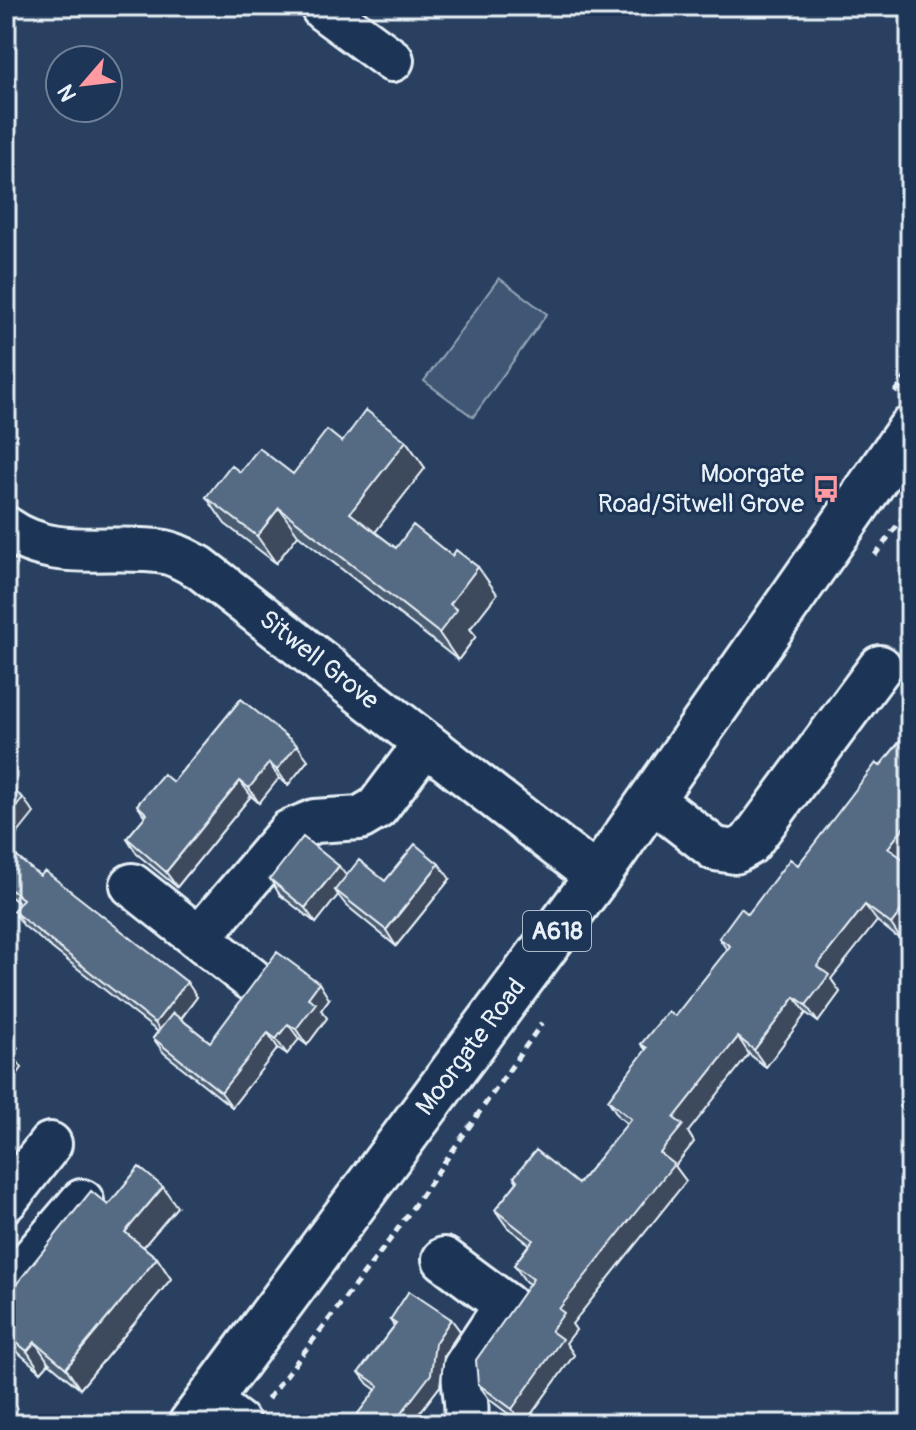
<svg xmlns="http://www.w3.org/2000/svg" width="916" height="1430" font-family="Pangolin,sans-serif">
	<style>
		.green { fill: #415774; stroke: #94a4b6; stroke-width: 2 }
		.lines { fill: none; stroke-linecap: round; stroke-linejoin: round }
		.minor-casing { stroke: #e8f1f8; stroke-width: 48 }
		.major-casing { stroke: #e8f1f8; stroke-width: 50 }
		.path { stroke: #e8f1f8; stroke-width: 5; stroke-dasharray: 8 6; stroke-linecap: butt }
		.minor { stroke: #1d3557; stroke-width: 42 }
		.major { stroke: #1d3557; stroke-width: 44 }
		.wall { fill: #495b71; stroke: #e8f1f8; stroke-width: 2 }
		.shaded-wall { fill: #3c4a5c; stroke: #e8f1f8; stroke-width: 2 }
		.building { fill: #556a83; stroke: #e8f1f8; stroke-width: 2 }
		.labels { text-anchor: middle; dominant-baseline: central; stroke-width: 6; stroke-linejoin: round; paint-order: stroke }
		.shield { fill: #1d3557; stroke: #abb9c8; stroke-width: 2 }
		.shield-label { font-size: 24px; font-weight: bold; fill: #e8f1f8 }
		.poi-label { font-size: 26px; fill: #e8f1f8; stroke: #1d3557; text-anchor: end }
		.street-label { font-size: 26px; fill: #e8f1f8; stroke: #1d3557 }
	</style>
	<rect width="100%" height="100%" fill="#294061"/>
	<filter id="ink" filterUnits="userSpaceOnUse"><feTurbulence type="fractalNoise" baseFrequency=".0125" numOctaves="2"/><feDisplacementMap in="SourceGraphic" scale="16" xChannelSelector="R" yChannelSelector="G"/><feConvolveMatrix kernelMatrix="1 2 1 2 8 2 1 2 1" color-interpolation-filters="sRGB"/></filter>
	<g filter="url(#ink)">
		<path class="green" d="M499,278L547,314L473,417L424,381Z"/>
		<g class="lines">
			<g class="minor-casing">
				<path id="minor" d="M323,9L392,60
					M6,528C55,563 110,543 165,552C176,554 189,562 199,567L597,877
					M652,800L715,849L735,852L749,844L880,667
					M132,885L251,979
					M199,938L290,831L315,821L360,818L377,808L425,744
					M6,1200L50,1144
					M444,1259L506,1305L464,1368C461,1387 471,1407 464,1424
					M6,1290L82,1201
					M209,1401L239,1424"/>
			</g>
			<g class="major-casing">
				<path id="major" d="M191,1424L597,877L910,429"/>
			</g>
			<path class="path" d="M895,393L910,371
				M875,555L910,508
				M268,1399L392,1237L542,1023"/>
			<use href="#minor" class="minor"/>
			<use href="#major" class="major"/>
		</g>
		<path class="wall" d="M406,441L425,468L375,532L396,548L452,556L478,567L497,594L470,629L476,636L458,660L298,535L276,563L225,524L206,497L240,472L293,474L342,442Z
			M241,699L308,760L288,785L279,778L259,803L251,796L177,887L137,854L127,838L145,817L137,805L173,782Z
			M910,729V850L903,859L910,864V930L902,941L877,921L831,979L840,992L818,1022L806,1013L766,1067L749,1054L688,1132L694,1142L675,1166L686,1181L572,1324L576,1330L566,1343L574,1355L524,1424H522L490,1400L478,1384L529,1284L525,1281L514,1265L529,1244L507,1227L495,1210L517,1182L514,1177L578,1184L628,1124L619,1117L608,1100L646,1050L641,1044L675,1016L727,950L719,938L748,914L798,865Z
			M6,848L40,876L197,997L181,1019L210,1042L329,999L321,1010L327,1018L307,1045L299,1039L287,1054L278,1048L232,1107L164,1053L153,1038L158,1032L24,926L13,911L19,903L6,893Z
			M346,876L385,881L450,879L396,946L346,905L338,895L316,923L280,895L270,879Z
			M108,1205L177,1207L143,1247L157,1258L171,1279L80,1389L49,1363L41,1372L6,1342V1297Z
			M451,1319L460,1331L444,1355L440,1386L411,1424H350L376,1390L368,1384L359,1372L394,1326L390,1320Z"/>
		<path class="shaded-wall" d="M406,441L425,468L369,540L350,513Z
			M279,508L298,535L276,563L257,536Z
			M478,567L497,594L470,629L476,636L458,660L439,633L450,604Z
			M297,745L308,760L288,785L277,770Z
			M269,763L279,778L259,803L249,788Z
			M240,781L251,796L177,887L166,872Z
			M23,798L34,813L6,848V819Z
			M910,819V850L900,864L888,848Z
			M439,864L450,879L396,946L386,930Z
			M339,866L350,881L335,890L338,895L316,923L305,908Z
			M910,899V930L902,941L891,924Z
			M865,905L877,921L831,979L840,992L818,1022L806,1005L817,966Z
			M187,982L197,997L166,1038L155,1023Z
			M319,983L329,999L321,1010L327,1018L307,1045L296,1029L308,998Z
			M795,997L806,1013L766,1067L754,1050Z
			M288,1024L299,1039L287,1054L276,1039Z
			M7,1033L18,1048L13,1055L22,1068L6,1089V1034Z
			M268,1033L278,1048L232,1107L221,1092Z
			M738,1037L749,1054L688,1132L694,1142L675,1166L686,1181L572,1324L576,1330L566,1343L574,1355L524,1424H523L512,1409L551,1331L559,1309L660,1153L674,1118Z
			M163,1187L177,1207L139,1252L125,1232Z
			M157,1258L171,1279L80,1389L66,1368Z
			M451,1319L460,1331L444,1355L440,1386L411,1424H393L435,1343Z
			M35,1342L49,1363L41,1372L27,1351Z"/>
		<path class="building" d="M366,410L406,441L350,513L396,548L413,525L452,556L456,550L478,567L450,604L457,610L439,633L279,508L257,536L206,497L231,465L240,472L259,448L293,474L327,430L342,442Z
			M241,699L297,745L277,770L269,763L249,788L240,781L166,872L127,838L147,814L137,805L163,774L173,782Z
			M910,729V819L888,848L910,864V871L908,874L910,875V899L891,924L865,905L817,966L829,975L806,1005L795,997L754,1050L738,1037L674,1118L683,1125L660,1153L674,1164L559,1309L564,1313L551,1331L562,1339L512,1409L478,1384L476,1360L533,1279L514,1265L533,1240L495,1210L518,1181L514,1177L536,1150L578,1184L631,1119L608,1100L647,1048L641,1044L668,1011L675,1016L730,946L719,938L741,908L748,914L790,859L798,865L876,763L880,766Z
			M6,784L23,798L6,819Z
			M303,837L339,866L305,908L270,879Z
			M415,844L439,864L386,930L335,890L359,860L385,881Z
			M6,848L40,876L45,871L187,982L155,1023L13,911L23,899L6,886Z
			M277,952L319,983L308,998L316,1003L296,1029L288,1024L276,1039L268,1033L221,1092L153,1038L173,1013L210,1042Z
			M6,1048L11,1053L6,1060Z
			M139,1167L163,1187L125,1232L157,1258L66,1368L35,1342L27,1351L6,1334V1297L91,1191L108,1205Z
			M409,1291L451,1319L435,1343L431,1374L393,1424H350L379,1386L359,1372L396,1324L390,1320Z"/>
	</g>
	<defs>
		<g id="bus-bare" transform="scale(2.16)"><path d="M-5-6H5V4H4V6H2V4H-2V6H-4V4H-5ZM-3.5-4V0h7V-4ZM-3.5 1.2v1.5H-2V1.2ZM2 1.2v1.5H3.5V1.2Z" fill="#ff9aa2" stroke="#1d3557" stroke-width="2.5" paint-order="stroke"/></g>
	</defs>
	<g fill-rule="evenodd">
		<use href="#bus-bare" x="826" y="489"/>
	</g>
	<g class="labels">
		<rect class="shield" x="523" y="911" width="68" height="40" rx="6"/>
		<g class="shield-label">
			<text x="557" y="931">A618</text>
		</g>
		<g class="poi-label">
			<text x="804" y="474">Moorgate<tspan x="804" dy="30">Road/Sitwell Grove</tspan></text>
		</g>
		<g class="street-label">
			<text transform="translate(319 660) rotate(38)">Sitwell Grove</text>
			<text transform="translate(471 1047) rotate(-53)">Moorgate Road</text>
		</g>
	</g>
	<rect width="916" height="1430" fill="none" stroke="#1d3557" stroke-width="32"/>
	<rect x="16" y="16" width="884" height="1398" fill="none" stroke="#e8f1f8" stroke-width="3" filter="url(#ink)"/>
	<g transform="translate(84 84) rotate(242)"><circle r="38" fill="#1d3557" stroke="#6e8097" stroke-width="2"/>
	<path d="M0-6L14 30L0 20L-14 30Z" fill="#ff9aa2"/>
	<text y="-12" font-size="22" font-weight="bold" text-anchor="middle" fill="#e8f1f8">N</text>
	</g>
</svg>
